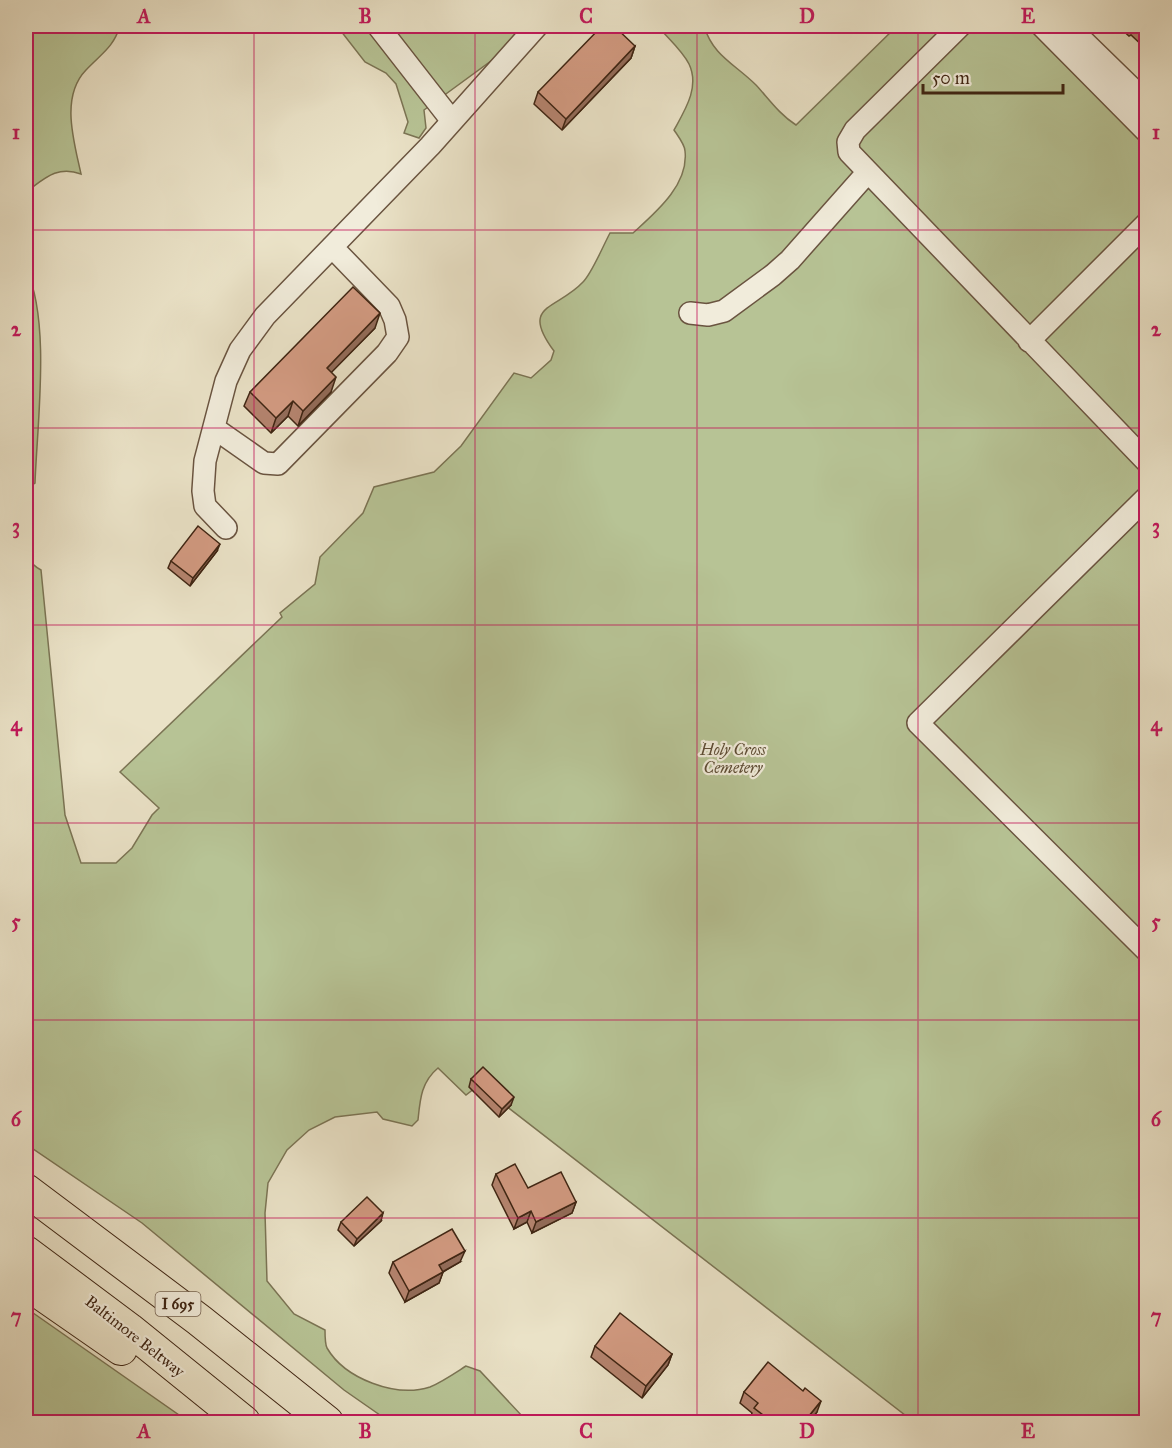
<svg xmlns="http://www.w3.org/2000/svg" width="1172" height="1448" font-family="'IM FELL Great Primer',serif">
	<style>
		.green { fill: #b7c395; stroke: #7b7454; stroke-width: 1.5 }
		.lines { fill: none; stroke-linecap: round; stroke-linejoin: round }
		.minor-casing { stroke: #6a5440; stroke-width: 24 }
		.highway-casing { stroke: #3f2513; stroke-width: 34 }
		.minor { stroke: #f1ecdb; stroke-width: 21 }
		.highway { stroke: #eae2c7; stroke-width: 32 }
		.wall { fill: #b5846f; stroke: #3f2513; stroke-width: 1.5 }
		.shaded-wall { fill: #936c5a; stroke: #3f2513; stroke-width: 1.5 }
		.building { fill: #d29a81; stroke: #3f2513; stroke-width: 1.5 }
		.grid { fill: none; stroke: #c2185b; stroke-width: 1.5; stroke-opacity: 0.55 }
		.labels { text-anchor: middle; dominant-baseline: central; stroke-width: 4.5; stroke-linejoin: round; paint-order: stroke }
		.shield { fill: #f1ecdb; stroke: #74614f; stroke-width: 1.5 }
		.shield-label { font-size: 15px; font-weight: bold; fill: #3f2513 }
		.park-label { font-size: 16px; font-style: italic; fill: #5d4c34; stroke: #f1ecdb }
		.street-label { font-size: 16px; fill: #3f2513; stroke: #f1ecdb }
		.neatline { fill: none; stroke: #c2185b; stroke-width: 2 }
		.grid-label { font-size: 20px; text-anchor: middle; font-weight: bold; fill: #c2185b }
	</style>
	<rect width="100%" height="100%" fill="#eae2c7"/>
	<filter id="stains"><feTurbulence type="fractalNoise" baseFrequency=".00333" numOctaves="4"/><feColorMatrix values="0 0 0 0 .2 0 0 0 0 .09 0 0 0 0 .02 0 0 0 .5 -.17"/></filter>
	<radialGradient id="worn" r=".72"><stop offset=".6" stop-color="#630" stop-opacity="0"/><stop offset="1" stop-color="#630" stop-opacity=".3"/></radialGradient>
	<path class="green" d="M26,26H120C113,48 102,53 86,70C60,97 74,141 81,174C57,165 44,179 26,192Z
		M337,26H518V27L510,47L424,110L426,128L419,138L404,133L408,122L396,84L386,73L365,62Z
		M668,26H704C713,56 735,64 756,85C769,99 779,114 796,125L897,26H1052L1146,118V1422H914L479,1085L466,1095L438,1068C421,1082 420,1100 418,1120L412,1126L383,1119L377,1112L335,1117L309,1130L287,1150L268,1183L265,1213L267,1281L294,1314L325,1330C325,1336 325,1344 327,1348C345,1379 396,1398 430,1387C442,1382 455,1373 466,1366L480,1371L522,1416L532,1422H390L344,1390L142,1223L26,1144V542C27,556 28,563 41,570L65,815L81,863H116L132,848L152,815L159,808L120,772L282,617L280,613L315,584L320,557L363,513L374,487L434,472L461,446L514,373L531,378L551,360L554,351C519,304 557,310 583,282C592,273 603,246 610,233H633C655,213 689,185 685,151C685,145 678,136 674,130C685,110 700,87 689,64C683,52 671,41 662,31Z
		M26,269C51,320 37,425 35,483L26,489Z
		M26,1308L189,1422H26Z"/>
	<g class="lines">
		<g class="minor-casing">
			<path id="minor" d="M378,26L452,121
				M960,26L855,130L848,142L849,152L1146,461
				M1042,26L1146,131
				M1068,26L1146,102
				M690,313L708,315L724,311L773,275L790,260L867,173
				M1029,341L1146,224
				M214,428L264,463L278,464L387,353L398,337L395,320L389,306L332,247
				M1146,498L918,723L1146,950
				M226,528L205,506L203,491L205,461L226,381L240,350L265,316L430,146L537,26"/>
		</g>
		<g class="highway-casing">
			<path id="highway" d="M26,1190L199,1320L327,1422
				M26,1252L129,1329L244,1422
				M26,1283L121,1349"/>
		</g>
		<use href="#minor" class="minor"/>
		<use href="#highway" class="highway"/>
	</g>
	<path class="wall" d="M1118,26H1146V49L1131,35L1129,36Z
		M635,46L631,58L562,130L534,104L538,92Z
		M375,328L331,372V392L298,426L288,416L271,433L244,406L250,392Z
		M217,551L190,586L168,568L171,561Z
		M471,1079L511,1105L499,1117L469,1087Z
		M496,1174L528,1188L576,1202L572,1213L532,1233L527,1222L514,1229L492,1185Z
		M381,1221L354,1246L338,1230L341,1222Z
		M393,1262H460L443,1272L439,1283L405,1302L389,1273Z
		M595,1346L672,1354L668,1365L642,1398L591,1357Z
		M744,1392L817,1412L809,1422H754L750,1419L752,1413L740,1403Z"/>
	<path class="shaded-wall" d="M635,46L631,58L562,130L566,119Z
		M380,313L375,328L321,383L327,368Z
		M336,377L331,392L298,426L303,411Z
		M293,401L288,416L271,433L276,418Z
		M220,544L217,551L190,586L193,578Z
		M514,1097L511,1105L499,1117L502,1109Z
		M576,1202L572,1213L532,1233L536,1222Z
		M531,1211L527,1222L514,1229L518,1218Z
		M383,1213L381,1221L354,1246L357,1239Z
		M465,1251L460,1262L435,1276L439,1265Z
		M443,1272L439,1283L405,1302L409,1291Z
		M672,1354L668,1365L642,1398L646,1386Z
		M821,1401L817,1412L809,1422H804Z"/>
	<path class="building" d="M602,26H614L635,46L566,119L538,92Z
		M1129,26H1146V39L1134,27L1132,29Z
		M353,287L380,313L327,368L336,377L303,411L293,401L276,418L250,392Z
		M198,526L220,544L193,578L171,561Z
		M483,1067L514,1097L502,1109L471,1079Z
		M515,1164L528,1188L561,1172L576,1202L536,1222L531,1211L518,1218L496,1174Z
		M367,1197L383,1213L357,1239L341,1222Z
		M452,1229L465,1251L439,1265L443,1272L409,1291L393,1262Z
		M620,1313L672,1354L646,1386L595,1346Z
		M768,1362L803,1391L805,1388L821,1401L804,1422H772L754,1408L758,1403L744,1392Z"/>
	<path class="grid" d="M254,26V1422M475,26V1422M697,26V1422M918,26V1422M26,230H1146M26,428H1146M26,625H1146M26,823H1146M26,1020H1146M26,1218H1146"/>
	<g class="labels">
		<rect class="shield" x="155.5" y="1292" width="45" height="24" rx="4.5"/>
		<g class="shield-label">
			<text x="178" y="1304">I 695</text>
		</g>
		<g class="park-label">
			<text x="733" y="749">Holy Cross<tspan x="733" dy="18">Cemetery</tspan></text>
		</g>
		<g class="street-label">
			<text transform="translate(135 1336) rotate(38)">Baltimore Beltway</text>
		</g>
	</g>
	<rect width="1172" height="1448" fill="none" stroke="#eae2c7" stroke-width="66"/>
	<path d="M923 84v9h140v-9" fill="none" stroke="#3f2513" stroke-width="3"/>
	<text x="932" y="84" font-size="18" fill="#3f2513" stroke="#f1ecdb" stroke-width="4.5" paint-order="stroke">50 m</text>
	<rect x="33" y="33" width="1106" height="1382" class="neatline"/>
	<g class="grid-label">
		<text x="144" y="23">A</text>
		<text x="365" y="23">B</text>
		<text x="586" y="23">C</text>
		<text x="807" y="23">D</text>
		<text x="1028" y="23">E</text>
		<text x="16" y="139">1</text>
		<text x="1156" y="139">1</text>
		<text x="16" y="336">2</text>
		<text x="1156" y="336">2</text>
		<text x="16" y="533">3</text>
		<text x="1156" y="533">3</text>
		<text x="16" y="731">4</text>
		<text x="1156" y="731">4</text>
		<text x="16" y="928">5</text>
		<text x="1156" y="928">5</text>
		<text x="16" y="1126">6</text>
		<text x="1156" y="1126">6</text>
		<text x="16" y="1323">7</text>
		<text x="1156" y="1323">7</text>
		<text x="144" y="1438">A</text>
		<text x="365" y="1438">B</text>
		<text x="586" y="1438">C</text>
		<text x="807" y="1438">D</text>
		<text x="1028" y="1438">E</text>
	</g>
	<rect width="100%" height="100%" filter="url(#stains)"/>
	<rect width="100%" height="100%" fill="url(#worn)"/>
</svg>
